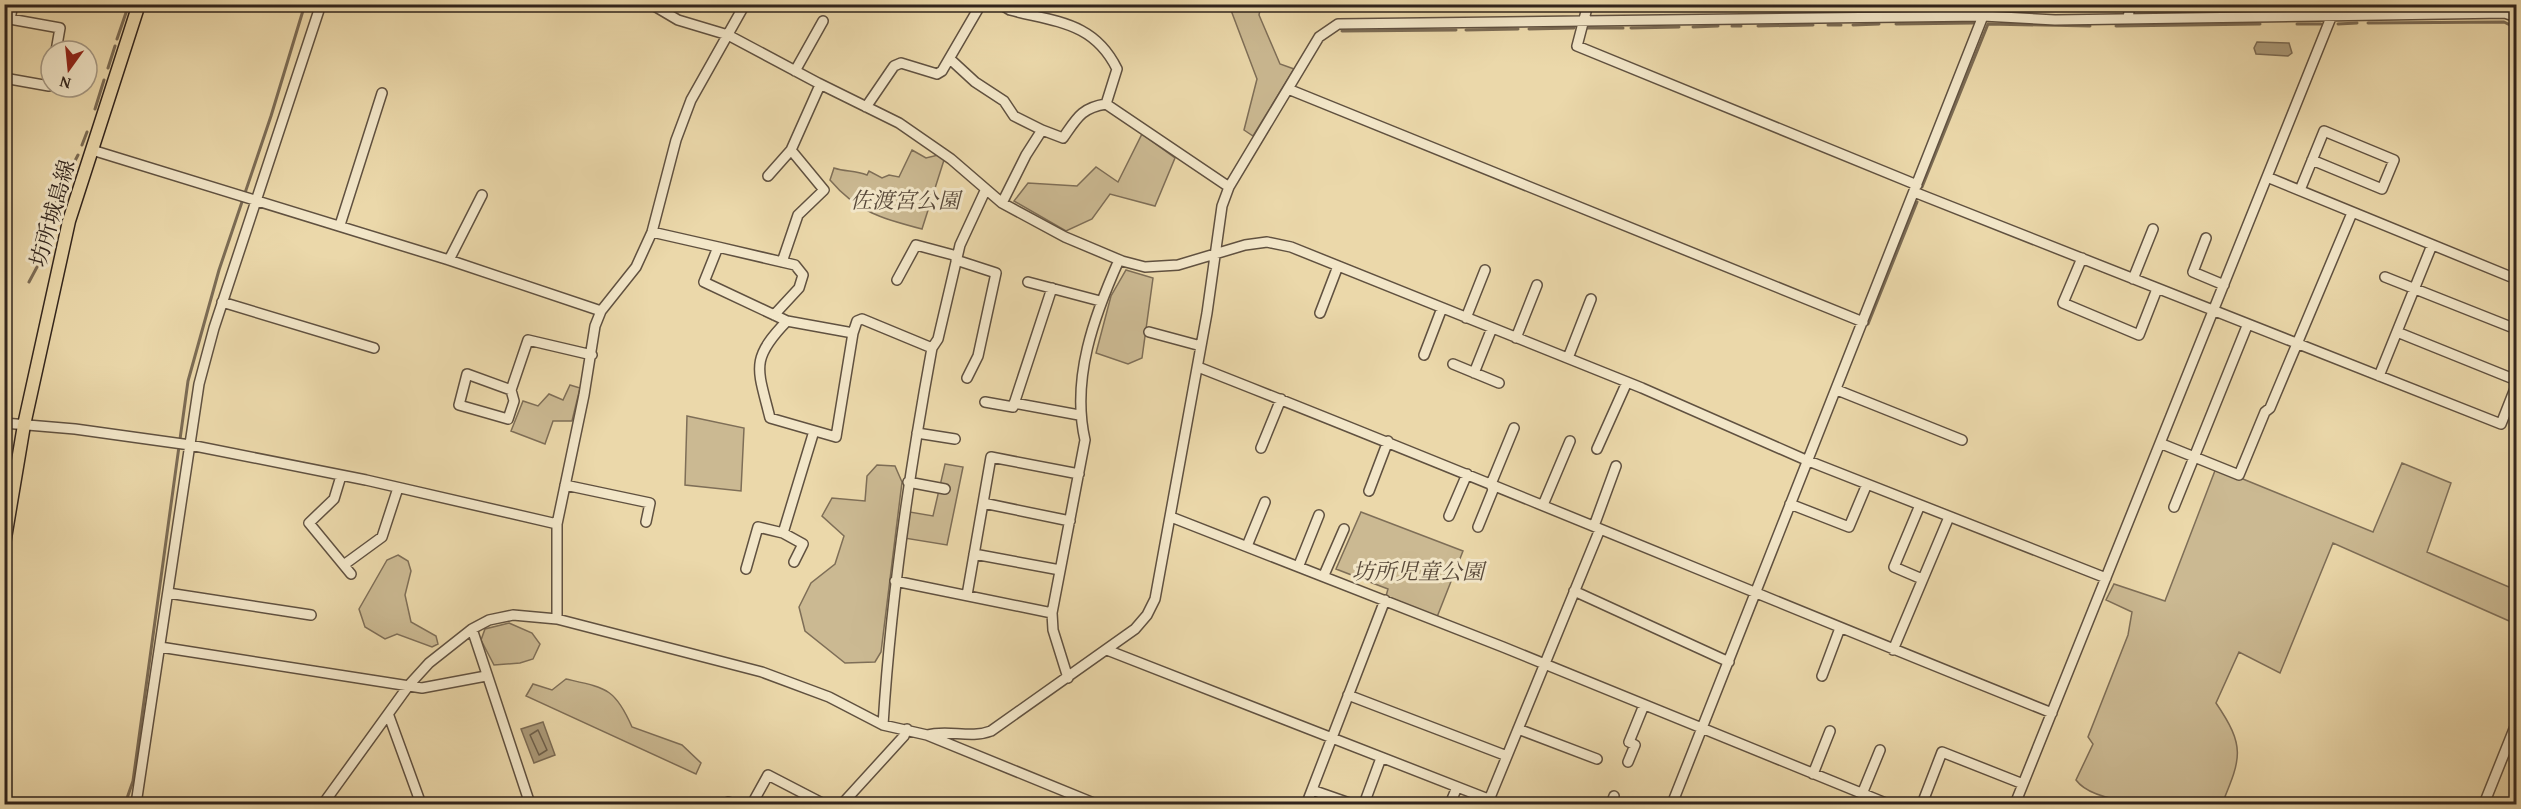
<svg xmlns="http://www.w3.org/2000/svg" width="2521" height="809" font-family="'Gentium Book Plus','Noto Serif JP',serif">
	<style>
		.green { fill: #cbb992; stroke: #7e6e57; stroke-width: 1.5 }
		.water { fill: #ac9b7a; stroke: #7b6b54; stroke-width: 1.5 }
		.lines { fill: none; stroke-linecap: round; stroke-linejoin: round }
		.shore { stroke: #6e604b; stroke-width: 1.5 }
		.stream { stroke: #7b6b54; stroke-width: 3 }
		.minor-casing { stroke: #605140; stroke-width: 12 }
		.major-casing { stroke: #31241c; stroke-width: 15 }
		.minor { stroke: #f2e6c8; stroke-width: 9 }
		.major { stroke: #ebd8aa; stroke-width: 12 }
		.labels { text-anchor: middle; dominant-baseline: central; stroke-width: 6; stroke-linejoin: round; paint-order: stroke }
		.park-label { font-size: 22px; font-style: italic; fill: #58493a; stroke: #f2e6c8 }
		.street-label { font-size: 22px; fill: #31241c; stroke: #f2e6c8 }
	</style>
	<rect width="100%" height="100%" fill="#ebd8aa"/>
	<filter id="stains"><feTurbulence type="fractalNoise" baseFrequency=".00333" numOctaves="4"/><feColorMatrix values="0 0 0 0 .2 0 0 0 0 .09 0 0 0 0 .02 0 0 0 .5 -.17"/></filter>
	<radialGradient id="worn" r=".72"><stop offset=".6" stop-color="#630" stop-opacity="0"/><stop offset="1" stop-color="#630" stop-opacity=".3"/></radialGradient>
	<path class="green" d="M1229,5H1261L1259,15L1280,64L1294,69L1253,136L1244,130L1257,79Z
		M1142,134L1175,158L1155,206L1110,194L1092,219L1066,231L1014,201L1028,183L1077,186L1096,167L1118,182Z
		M912,150L926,158L938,155L944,160L922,229C883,219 857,212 830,180L834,168C846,172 855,170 867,175L869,171L882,178L889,175L899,177Z
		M1126,270L1153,278L1142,358L1128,364L1096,353L1111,296Z
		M570,385L580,388L572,421H553L545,444L511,431L523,401L538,406L549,394L563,400Z
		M687,416L744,428L741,491L685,485Z
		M2402,463L2451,483L2427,552L2516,590V624L2333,543L2280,673L2239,652L2216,703C2246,747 2241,758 2222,804C2184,804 2097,809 2076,780L2093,744L2088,737L2128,635L2132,612L2106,600L2114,584L2165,601L2216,468L2373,532Z
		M945,464L963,467L947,545L904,538L910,512L933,516Z
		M877,465L895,466L902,482L881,652L875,662L845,663L805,631L799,607L811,583L835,564L844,536L822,516L832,498L865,501L867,476Z
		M1361,512L1463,551L1437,617L1386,596L1388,589L1336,569Z
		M398,555L408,561L411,571L405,595L411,622L436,636L438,644L432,647L397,634L385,639L365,627L359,609L387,560Z
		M509,623L532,633L540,644L533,659L520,663L494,665L481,640L485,629Z
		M566,679C606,688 615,688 632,727L682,745L701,763L696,774L526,696L533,684L552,690Z"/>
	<path class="water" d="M2257,42L2289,43L2292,53L2288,56L2256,54L2254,48Z
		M543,722L555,755L534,763L521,729Z"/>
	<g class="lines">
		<path class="shore" d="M538,730L547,750L539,755L530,735Z"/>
		<path class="stream" d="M2136,9L2516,6
			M1954,10L1958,4
			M1999,11L2120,10
			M2368,23L2504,22L2516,28
			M1896,24L1973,23
			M2297,24H2321
			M2338,24L2357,23
			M1828,25H1841
			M1853,25L1879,24
			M1732,26H1741
			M1758,26L1813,25
			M2116,26L2260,24
			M1693,27L1718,26
			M1587,28H1623
			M1631,28L1679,27
			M1529,29L1574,28
			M1466,30L1518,29
			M1342,31L1456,30
			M117,39L129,4
			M108,68L115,46
			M95,109L104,80
			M82,145L87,132
			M65,180L78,155
			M1922,187L1988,24L2090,26
			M40,258L44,232L61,188
			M29,282L37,267
			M1868,324L1917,202
			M125,804L133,781L188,381L219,270L271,116L305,4"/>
		<g class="minor-casing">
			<path id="minor" d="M13,4L10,19L60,28L56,51
				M651,4L678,20L728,35L818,83L899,123L951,159L1002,203L1065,237L1122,261L1145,267L1178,265L1245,245L1267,242L1291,247L1642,388L1806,460L2106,578
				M1000,4L1010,10C1056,22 1094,22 1117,69L1106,104
				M1588,4L1577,46L1917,185
				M2128,19L2130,4
				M950,59L975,82L1004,101L1014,116L1042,130
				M795,71L823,21
				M4,78L49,86L51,75
				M1288,89L1863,322
				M866,107L894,66L901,63L937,74L942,71L981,4
				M92,150L449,260L601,311
				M768,176L791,150
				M2267,177L2516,279
				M2300,190L2324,131L2394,160L2382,189L2312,160
				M1914,192L2501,424L2516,386
				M1002,203L1026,155L1042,130L1063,138C1077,118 1081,108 1106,104L1229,187
				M340,225L382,93
				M652,232L718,247L704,282L787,321L853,333L857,321L862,319L932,348
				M2206,238L2193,272L2224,285
				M718,247L795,265L803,275L799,288L774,315
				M2082,258L2063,303L2139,335L2157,289
				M449,260L482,195
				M956,260L996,273L978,356L967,378
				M782,262L798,215L824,190L791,150L820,85
				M2385,277L2516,329
				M2133,279L2153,229
				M897,280L916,245L957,256
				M1028,282L1100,301
				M222,302L374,348
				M1320,313L1338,266
				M1466,318L1485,270
				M787,321C749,360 758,369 770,418L836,437L853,333
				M1149,332L1201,346
				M2397,332L2516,380
				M1516,338L1537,285
				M1424,355L1442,308
				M1568,358L1591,299
				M1453,364L1499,383
				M1198,367C1484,479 1767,599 2052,713
				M1474,373L1492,328
				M2379,376L2432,245
				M511,390L467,374L459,405L508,419L514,401L511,390L528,340L592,355
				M1837,390L1962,440
				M985,402L1013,407L1052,288
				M1014,403L1079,415
				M4,423L75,429L190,445L366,480L557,524
				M917,433L955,439
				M2162,444L2239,475L2265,412L2270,408L2352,213
				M1261,448L1281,399
				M1597,449L1627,382
				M341,476L334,499L309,523L351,574
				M908,482L945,489
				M565,485L650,503L646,522
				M1369,491L1388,441
				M983,503L1070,521
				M1790,504L1849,527L1867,484
				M1543,505L1570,441
				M1920,505L1894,567L1922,579
				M2174,507L2247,326
				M1449,516L1467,474
				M1171,517L1503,647L1888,804
				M1594,526L1616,466
				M1478,527L1493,490L1491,484L1514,428
				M783,533L814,431
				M1247,546L1265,502
				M974,554L1060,570
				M345,564L382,537L398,488
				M1299,565L1319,515
				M746,569L758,527L783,533L803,544L794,562
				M1324,575L1344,529
				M895,581L1052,613
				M1574,591L1729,662
				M168,593L311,615
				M967,595L991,457L1079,474
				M557,619V524L584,395L595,326L601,311L636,267L652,232L676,140L691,100L745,4
				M472,629L530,804
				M160,647L422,688L486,676
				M1107,650L1501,804
				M1893,650L1949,517
				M1822,676L1840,628
				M1068,678L1053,630L1052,613L1085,440C1071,379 1094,316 1119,260
				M1348,695L1507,756
				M389,716L421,804
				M883,725C891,597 909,473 932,348L938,339L960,245L985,191
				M1518,729L1597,759
				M927,735C948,729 970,739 991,731L1135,629L1147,615L1155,599L1207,313L1222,206L1229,187L1319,37L1338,24L1983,16L2055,20L2505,13L2516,17
				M1628,762L1635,745L1629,742L1644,705
				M1813,774L1830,731
				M1312,790L1352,804
				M1862,794L1880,750
				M1489,800L1600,529
				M728,802L734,804
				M136,804L199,384L214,328L321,4
				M323,804L409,685L429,663L472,629L489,620L513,615L557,619L762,672L829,697L883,725L927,735L1096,804
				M752,804L768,775L824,804
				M842,804L904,736L907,729
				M1304,804L1308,800L1385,600
				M1364,804L1381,758
				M1450,804L1457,787
				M1611,804L1614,796
				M1672,804L1983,16
				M1922,804L1942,752L2023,784
				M2015,804L2332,15
				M2484,804L2516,724"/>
		</g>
		<g class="major-casing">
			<path id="major" d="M4,544L24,425L69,221L139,4"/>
		</g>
		<use href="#minor" class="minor"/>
		<use href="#major" class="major"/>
	</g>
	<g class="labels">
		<g class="park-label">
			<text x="905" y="200">佐渡宮公園</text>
			<text x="1418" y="571">坊所児童公園</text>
		</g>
		<g class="street-label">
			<text transform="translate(52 213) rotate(-74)">坊所城島線</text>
		</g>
	</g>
	<rect width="2521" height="809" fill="none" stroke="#ebd8aa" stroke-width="24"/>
	<rect x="6" y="6" width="2509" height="797" fill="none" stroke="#31241c" stroke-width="3"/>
	<rect x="12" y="12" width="2497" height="785" fill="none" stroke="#31241c" stroke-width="1.5"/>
	<g transform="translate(69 69) rotate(195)"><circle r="28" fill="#f2e6c8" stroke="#a59883" stroke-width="1.5"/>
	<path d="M0-4.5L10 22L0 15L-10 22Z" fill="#8f2418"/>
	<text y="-9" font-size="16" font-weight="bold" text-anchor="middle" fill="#31241c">N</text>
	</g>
	<rect width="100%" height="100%" filter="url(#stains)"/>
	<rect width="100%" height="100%" fill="url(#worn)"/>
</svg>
